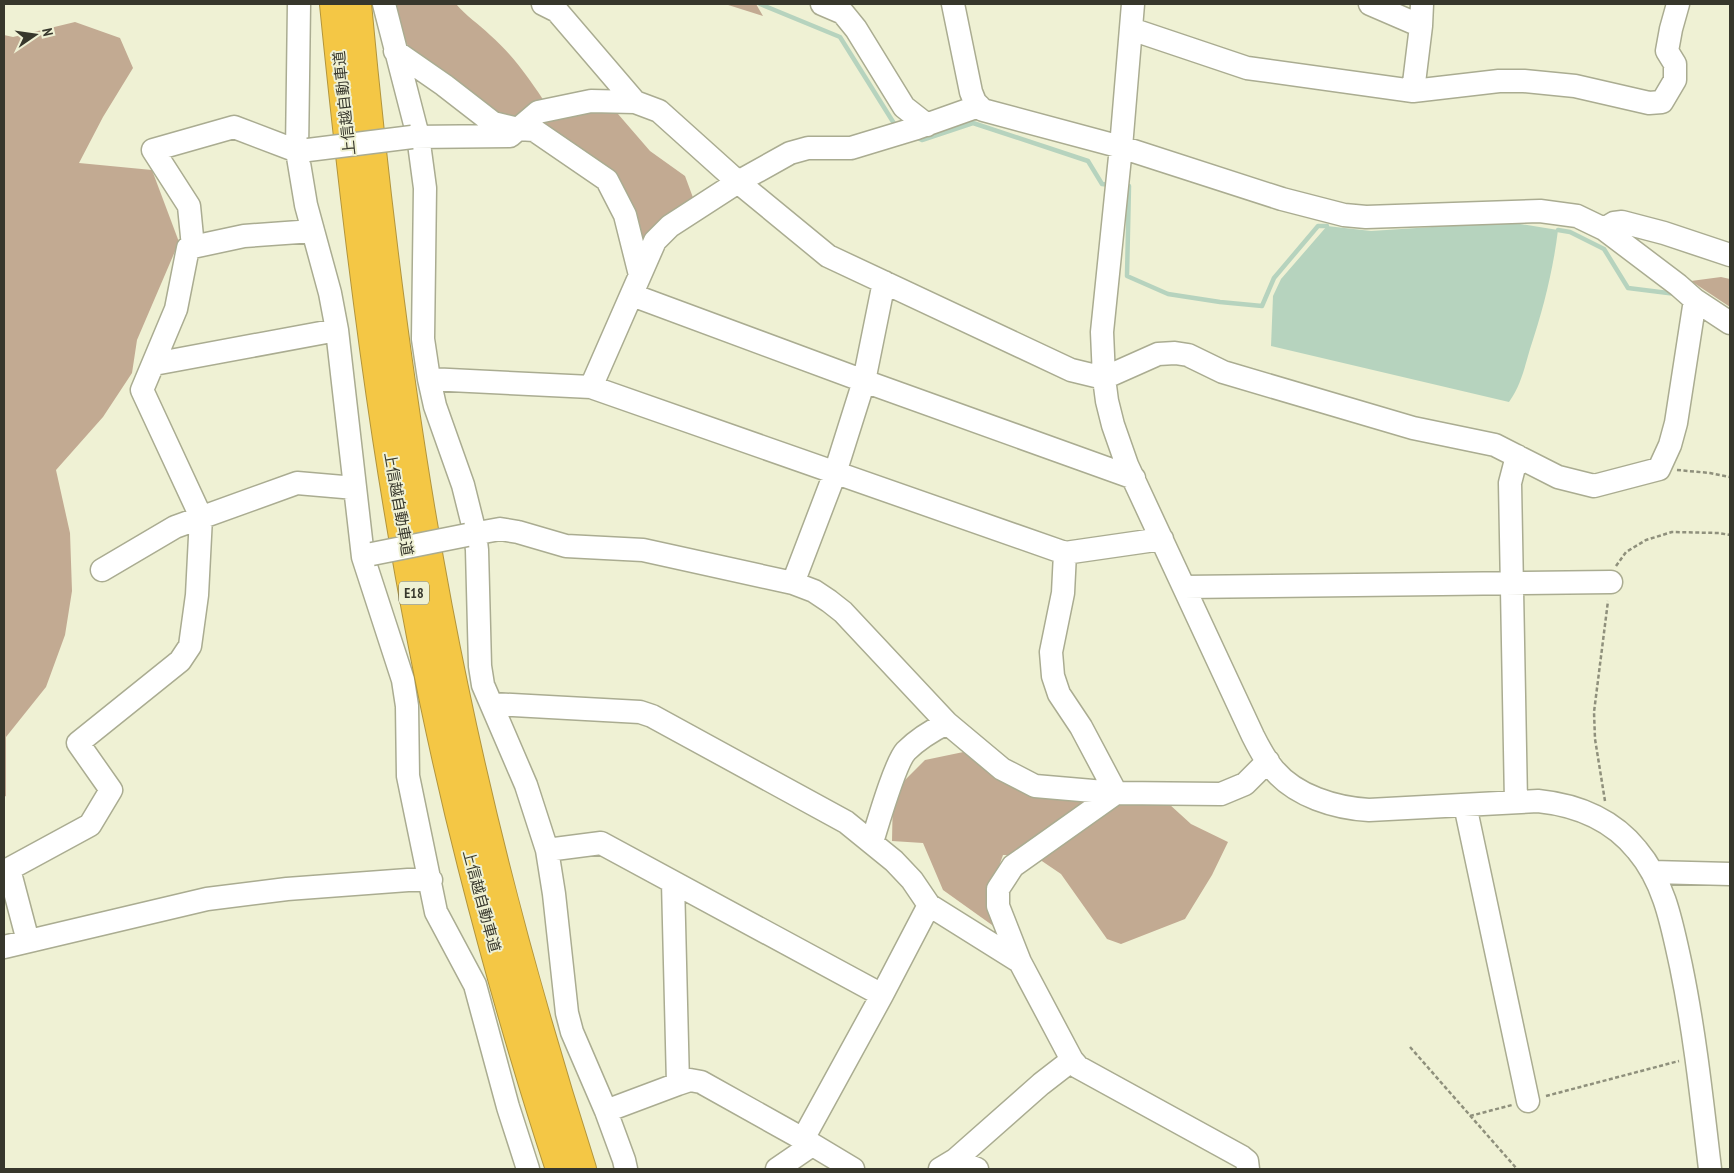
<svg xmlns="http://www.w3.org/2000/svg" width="1734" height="1173" font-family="'PT Sans Narrow','Noto Sans JP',sans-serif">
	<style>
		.forest { fill: #c2aa92 }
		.water { fill: #b6d3be }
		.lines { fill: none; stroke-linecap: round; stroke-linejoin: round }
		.stream { stroke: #b6d3be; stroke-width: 4.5 }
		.minor-casing { stroke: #aaac91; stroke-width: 25 }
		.highway-casing { stroke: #b2953c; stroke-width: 30 }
		.path { stroke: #8f907c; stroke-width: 2.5; stroke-dasharray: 4 2.5; stroke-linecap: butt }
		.minor { stroke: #fff; stroke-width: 22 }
		.highway { stroke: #f4c745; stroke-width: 28 }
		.minor-bridge-casing { stroke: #aaac91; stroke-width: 25; stroke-linecap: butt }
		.minor-bridge { stroke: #fff; stroke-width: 22 }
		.labels { text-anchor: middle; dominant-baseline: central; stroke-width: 4; stroke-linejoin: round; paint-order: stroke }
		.shield { fill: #eff1d4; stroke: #6e6f5e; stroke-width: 1 }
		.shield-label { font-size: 14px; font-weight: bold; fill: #37372c }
		.street-label { font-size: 15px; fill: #37372c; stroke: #eff1d4 }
	</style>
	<rect width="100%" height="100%" fill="#eff1d4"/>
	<path class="forest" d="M390,4H456C466,16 479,24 490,35C513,55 531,81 548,107L583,105L618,114L650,151L685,176L695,203L645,247L632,208L507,122L413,54L394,23Z
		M725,4H756L763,16Z
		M75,22L120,38L133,68L103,117L79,163L152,170L179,242L137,340L132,373L103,417L56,470L70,533L72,591L65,635L46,687L6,737V796L4,797V35L13,37Z
		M1721,277L1730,279V307L1691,281Z
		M973,750L993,773L1169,804L1191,824L1228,842L1212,875L1185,919L1121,944L1107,939L1061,874L1033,855H1003L991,889L999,930L943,890L923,843L892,841L893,792L925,760Z"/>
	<path class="water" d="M1508,222L1558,230C1553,271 1543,310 1530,349C1524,369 1521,385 1509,402L1271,346L1273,296L1281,279L1327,226L1371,231Z"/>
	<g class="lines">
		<path class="stream" d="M760,4L840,37L895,125L898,127
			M916,137L922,140L973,123L1088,161L1102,184L1110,185
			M1123,186H1129L1127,276L1168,294L1220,302L1262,306L1274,278L1318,226H1327
			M1558,230L1570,232L1604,249L1628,288L1676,294"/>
		<g class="minor-casing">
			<path id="minor" d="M299,4L297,151L306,205L330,293L337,330L363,557L403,680L407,706L408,776L436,912L475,985L508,1107L528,1169
				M384,4L418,136L425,188L423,339L429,379L435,406L463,485L475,533L477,550L480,666L483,685L526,785L547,850L554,894L567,1013L572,1032L606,1111L624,1160L626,1169
				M543,4L557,11L635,102L659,111L738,182L828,256L1071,370L1104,378L1158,354L1175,353L1188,355L1223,372L1413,428L1495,445L1558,477L1594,486L1659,469L1670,445L1676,423L1695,300
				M822,4L843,13L856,29L904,107L927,125
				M953,4L971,92L975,102L983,110L1121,147L1282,199L1344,215L1366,217L1540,211L1577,216L1604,229L1678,285L1695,300L1730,323
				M1133,4L1121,147L1102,332L1104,378L1107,401L1113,425L1127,465L1253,736C1259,748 1265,760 1274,770C1296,796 1335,808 1369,810L1538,801C1577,805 1612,819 1637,850C1665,883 1672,925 1681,966C1695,1034 1702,1101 1710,1169
				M1370,4L1421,26
				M1131,29L1247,68L1413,91L1499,81H1524L1575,86L1649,103L1662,102L1675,80V64L1667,51L1671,29L1678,4
				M395,51L444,85L493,123L518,129L534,130L607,180L625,215L640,275
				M1413,91L1421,26L1422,4
				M412,137L510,136L538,112L591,101L635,102
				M1604,229L1614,223L1622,222L1664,233L1730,255
				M193,247L189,206L153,150L234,127L297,151L308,150
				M632,295L864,381L1134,478
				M154,364L337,330
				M429,379L591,387L1065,553L1162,539
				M591,387L655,241L670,226L738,182L790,153L808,148H851L917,128L979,106
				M467,535L500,529L518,532L566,546L643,550L793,583L814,591L829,601L843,612L947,723L1002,769L1035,786L1116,793L1221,794L1245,784L1268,761
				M1065,553L1063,593L1051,652L1053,676L1059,694L1081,727L1116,793L1013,866L998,889V906L1020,962L1072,1060L1078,1067L1242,1157L1247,1161L1248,1169
				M102,570L175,527L297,483L355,488
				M793,583L835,473L864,381L884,282
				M1184,587L1611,582
				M493,704L640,712L652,716L846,822L894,861L912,880L929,905L1020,962
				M1516,802L1510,483L1517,456
				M1465,805L1528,1101
				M872,842C878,823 895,763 906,751C917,740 933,730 947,723
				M547,850L601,843L882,995
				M1652,872L1730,874
				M673,882L678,1084
				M28,941L9,869L90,825L111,790L78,743L180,661L190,646L197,595L201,517L142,390L176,309L188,248L244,236L313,231
				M4,947L207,899L287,889L408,880H431
				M606,1111L678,1084L690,1080L701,1082L803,1139L853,1169
				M803,1139L882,995L929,905
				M955,1160L977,1169
				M777,1169L812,1145
				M940,1169L955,1160L1041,1084L1072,1060"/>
		</g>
		<g class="highway-casing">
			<path id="highway" d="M334,4C363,293 400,583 472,865C498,967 527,1069 560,1169
				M357,4C376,206 400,408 438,608C474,798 523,985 582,1169"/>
		</g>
		<path class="path" d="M1677,470L1710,473L1730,477
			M1616,566L1626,552L1646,540L1672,532L1719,533L1730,535
			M1605,801L1595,739L1594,712L1608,601
			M1410,1047L1517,1169
			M1546,1096L1679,1061
			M1470,1116L1512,1105"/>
		<use href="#minor" class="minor"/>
		<use href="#highway" class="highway"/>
		<g class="minor-bridge-casing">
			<path id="minor-bridge" d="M308,150L412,137
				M372,554L467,535"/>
		</g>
		<use href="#minor-bridge" class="minor-bridge"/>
	</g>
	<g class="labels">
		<rect class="shield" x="399" y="581.5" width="30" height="23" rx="4"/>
		<g class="shield-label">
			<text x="414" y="593">E18</text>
		</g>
		<g class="street-label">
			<text transform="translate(344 103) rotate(-96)">上信越自動車道</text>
			<text transform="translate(399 504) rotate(80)">上信越自動車道</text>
			<text transform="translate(482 901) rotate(75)">上信越自動車道</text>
		</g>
	</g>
	<rect width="1734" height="1173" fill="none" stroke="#37372c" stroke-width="10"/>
	<g transform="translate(35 35) rotate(77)" stroke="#eff1d4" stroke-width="4" paint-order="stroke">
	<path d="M0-4L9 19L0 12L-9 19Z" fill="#37372c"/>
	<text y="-8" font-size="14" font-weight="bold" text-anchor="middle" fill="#37372c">N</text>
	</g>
</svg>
